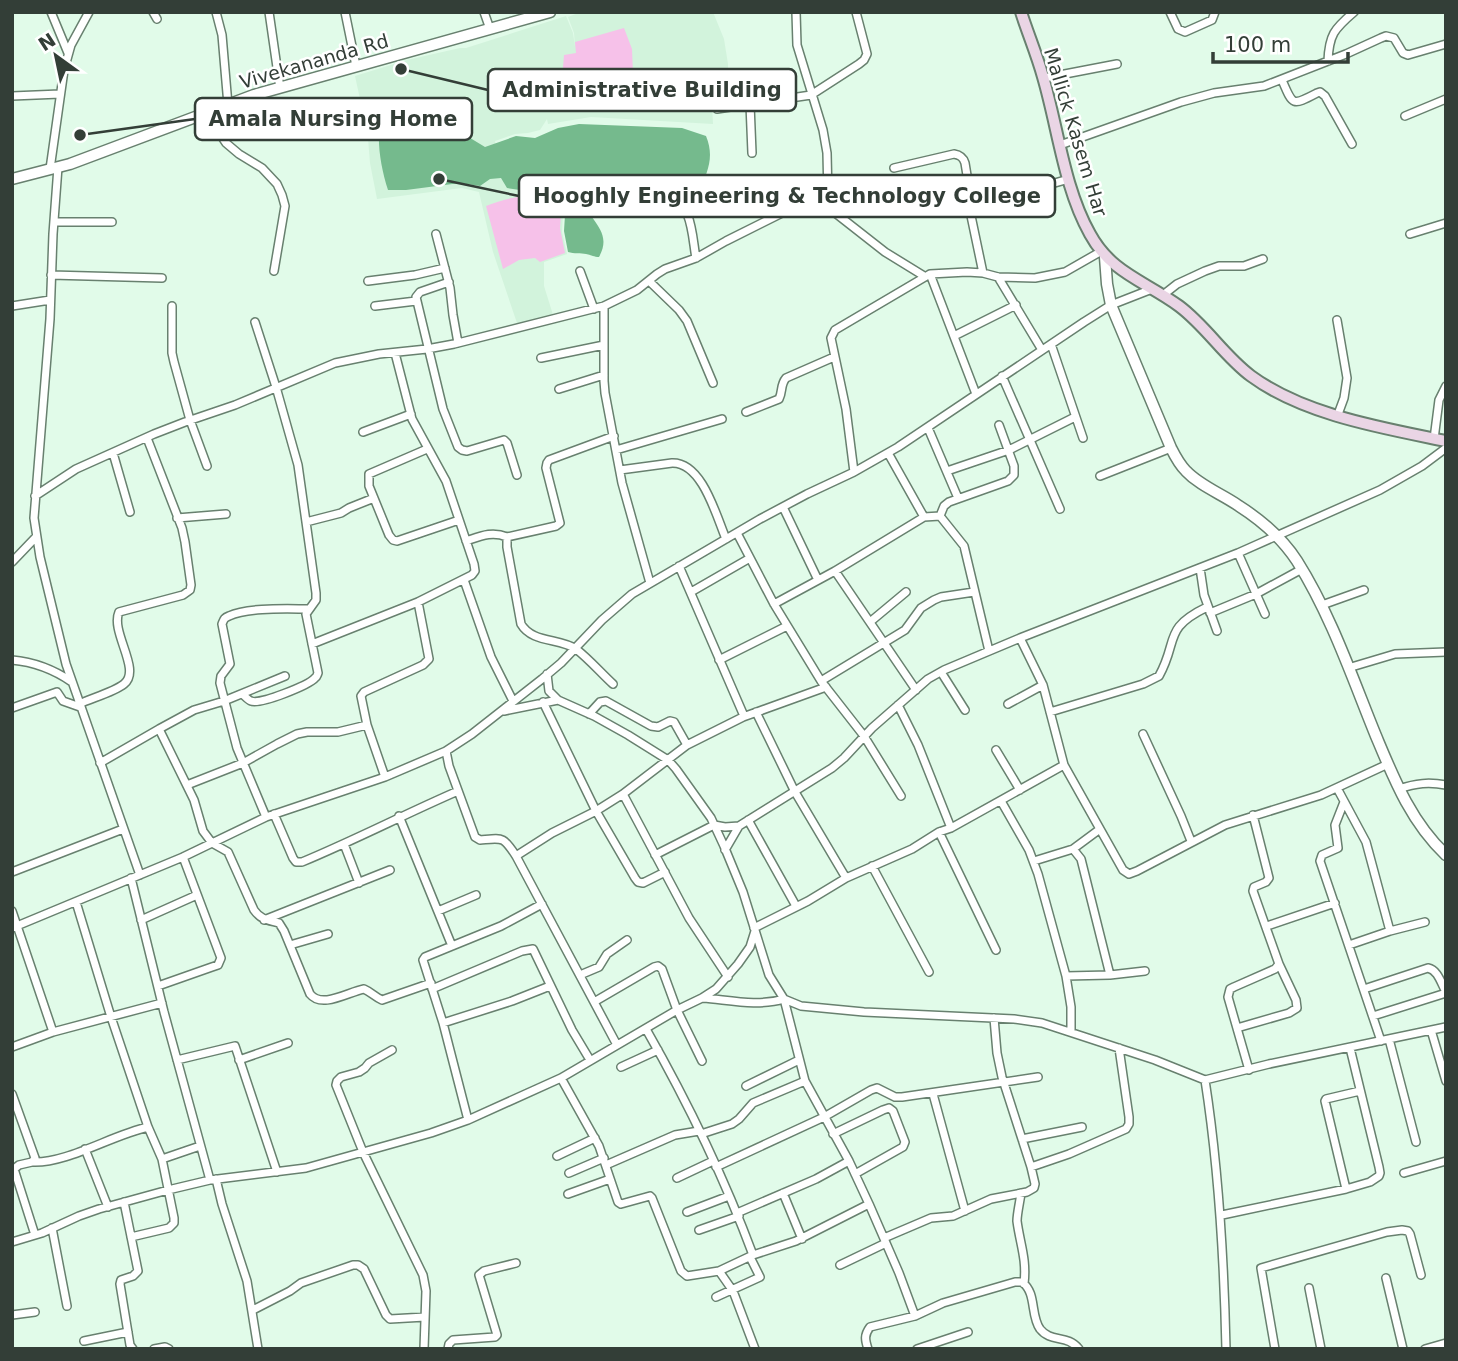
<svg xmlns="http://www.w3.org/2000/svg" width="1458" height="1361" font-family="'DejaVu Sans',sans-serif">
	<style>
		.built { fill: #d2f3dc }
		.green { fill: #f6c1e9 }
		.water { fill: #75ba8d }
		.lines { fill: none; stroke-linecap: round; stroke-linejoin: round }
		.minor-casing { stroke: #68806f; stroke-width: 10 }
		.tertiary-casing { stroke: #68806f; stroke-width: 13 }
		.secondary-casing { stroke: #68806f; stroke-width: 14 }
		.minor { stroke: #fff; stroke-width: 7 }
		.tertiary { stroke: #fff; stroke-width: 10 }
		.secondary { stroke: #ead5e5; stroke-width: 10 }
		.labels { text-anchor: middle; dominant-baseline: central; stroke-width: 5; stroke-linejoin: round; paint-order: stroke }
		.street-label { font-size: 19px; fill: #333e37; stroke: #fff }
		.leader { fill: none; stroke: #333e37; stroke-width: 2.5 }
		.callout-dot { fill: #333e37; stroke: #fff; stroke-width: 2.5 }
		.callout { fill: #fff; stroke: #333e37; stroke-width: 2.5 }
		.callout-label { font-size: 21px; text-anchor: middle; font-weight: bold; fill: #333e37 }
	</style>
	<rect width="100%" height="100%" fill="#e1fbe9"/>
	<path class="built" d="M581,12H713L724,39L728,64V81L711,84L713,124L591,117L548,124L547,119L540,130L528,133L515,134L495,141L501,172L558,196L563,214L562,232L567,254L544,262V286L554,318L519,329L493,252L479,192L462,188L377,199L370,163L365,101L360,99L355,76L407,60L460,48H466L566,16L573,33L575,47L574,33L568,17Z"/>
	<path class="green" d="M624,28L632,49L633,74L603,79L562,80L564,55L576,53L575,42Z
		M537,195L555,199L561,216L560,228L565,253L540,262L535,258L519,260L503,269L486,206C503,199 518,196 537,195Z"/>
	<path class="water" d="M428,123L452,127L485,147L516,136L535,138L558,128L579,124L682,128L706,136C715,158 707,172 699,193L687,197L677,196L672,183L664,182L651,185V194L621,197L619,187L609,178L586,182C586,183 583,192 583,193C583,220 615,228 599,257C594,257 592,255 586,254C581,253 574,254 568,252L564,231L565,215L559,196L507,188L501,178L490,179L480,186L460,183L406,190H388C382,171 378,151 379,131L396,126Z"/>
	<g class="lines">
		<g class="minor-casing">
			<path id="minor" d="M51,12L68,53
				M153,12L157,19
				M216,12L222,35L228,105
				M269,12L280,88
				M345,12L356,66
				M484,12L490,29
				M796,12L797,45L823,130L827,153L828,197L834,212
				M1170,12L1178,29L1185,32L1212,20L1215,12
				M1328,61C1329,35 1334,29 1354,12
				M1044,78L1117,64
				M1282,80C1293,106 1292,106 1317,93L1320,92L1325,96L1352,144
				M12,96L60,94
				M750,104L752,153
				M717,109L811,95L859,64L864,60L867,54L856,12
				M206,113L226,143L239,154L262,168L277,184L282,195L285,206L274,271
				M1405,116L1446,99
				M1060,145L1181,102L1214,93L1264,86L1346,54L1381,38L1386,36L1394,38L1403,53L1408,55L1446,44
				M58,167L53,234L50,319L34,518L40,557L66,664L140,875
				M894,168L954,154C960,155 963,157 965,163L972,206
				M50,169L64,70L71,45L89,12
				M621,203L667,197C693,201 692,238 696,258
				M798,208L816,207L834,212L885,252L924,276
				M54,222H112
				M436,234L450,288L453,315L458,343
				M1410,234L1446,223
				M580,271L594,309
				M983,273L970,211L972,206L1069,179
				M930,274L976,394
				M51,275L162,278
				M998,277L1042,350
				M368,281L415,275L445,268
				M649,281L679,310L687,321L713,383
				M449,282L420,292L416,297L443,409L458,447L462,450L467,451L504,440L507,443L517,475
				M1163,295L1177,284L1205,271L1219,266H1244L1263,259
				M12,306L50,300
				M172,306V353L174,362L190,420L207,466
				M375,306L416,301
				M604,306V381L605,393L622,483L650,583
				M1337,320L1347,378L1344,398L1337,417
				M954,336L1016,305
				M1051,344L1083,438
				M541,358L604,345
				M1002,376L1060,509
				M559,389L604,375
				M746,412L779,399C783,391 780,385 786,378L834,357
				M928,428L958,498
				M363,432L411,414
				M1434,439L1439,400L1446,386
				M427,449L369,474V486L389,535L393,540L397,541L459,520
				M616,450L722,419
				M113,453L130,512
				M888,453L924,517
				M620,470L672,463C702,462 716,515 726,539
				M947,471L1009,450L1075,417
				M854,472L846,409L831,338L835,330L930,274L967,272L983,273L998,277L1035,278L1065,272L1100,252
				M1100,476L1171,448
				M35,496L76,469L154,434L185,422L235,405L335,363L379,354L427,349L454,344L604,306L637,290L657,274L665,269L696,258L726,241L802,203L822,188L827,182
				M783,507L818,580
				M940,516L944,506L949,502L1008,481L1014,475V466L999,425
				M177,518L226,514
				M306,522L341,513L349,508L374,498
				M737,533L774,604L821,681L864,736L901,796
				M466,541C481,536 492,531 507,537
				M1238,553L1265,614
				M12,562L36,537
				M679,566L744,716
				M1200,568L1204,595L1217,631
				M835,571L916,690
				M464,580L491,657L513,701
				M691,592L750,558
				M774,604L835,571L924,517L940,516L964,546L989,651
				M1322,605L1364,590
				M1210,613L1256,594L1302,569
				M870,622L906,592
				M1020,638L1043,685L1064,765L1123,870L1129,874L1137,871L1225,825L1321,795L1388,764
				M312,644L418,602L472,575L475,571L474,564L446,481L412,419L395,353
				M12,660C35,662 53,669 72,682
				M719,660L787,626
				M1348,668L1395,654L1446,652
				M941,672L965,710
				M547,674L549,691L558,700L594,716L628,735L668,760L676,769L711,818L724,846L743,892L769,975L784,999L801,1006L864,1012L1014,1019L1042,1023L1155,1060L1205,1080L1269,1064L1446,1027
				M821,681L905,630L921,608L934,600L941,597L974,592
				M613,684C601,673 589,659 576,649C559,638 532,643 521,624L507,547V537L556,526L560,523L546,468L547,463L549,460L614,436
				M242,694C244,695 248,700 251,701C260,705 309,685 315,678C317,677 317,675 318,673L306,614L316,600V593L298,465L276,387L255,322
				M543,702L596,811L635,878L638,882L643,883L665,872
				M79,704C92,698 114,692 124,684C142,670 110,632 119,612L183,595L190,590L191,585L185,542L182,528L147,438
				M1008,704L1043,685
				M898,705L918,745L951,828
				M12,708L57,692L63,701L80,707
				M504,711L558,700
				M756,712L795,792L846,878
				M1050,712L1143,684L1159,676C1179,640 1162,629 1207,607
				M589,714L600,702L606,701L651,726L658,727L670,721L674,722L687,745
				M159,729L194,800L203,831L212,843L228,852L254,910C261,920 268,920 279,923L284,931L310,994C322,1009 348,992 364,989C371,992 375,997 382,1000L431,983
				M1143,734L1181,816L1191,841
				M996,750L1020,790
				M446,751L449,766L475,837L480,840C503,838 503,836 516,856L617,1045
				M100,763L159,729L194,710L224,701L285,676
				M385,777L367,725L361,696L364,692L423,665L429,659L418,602
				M187,785L243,763L277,744L297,734L307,732H338L367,725
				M1337,788L1366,842L1390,931
				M1399,789C1416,783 1429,782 1446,785
				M623,794L689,918L728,977
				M1001,801L1029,850L1038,874L1066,976L1071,1007V1032
				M1344,802L1335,825L1338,848L1322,855L1320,861L1381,1041
				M274,814L293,858L296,862H302C355,840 405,814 458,791
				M399,816L452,946
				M266,817L237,748L220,683L221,676L230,664L222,624C224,619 224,618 229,616C248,607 288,609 309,609
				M748,820L796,906
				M939,832L996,950
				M344,844L359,883
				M1073,849L1081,859L1110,975
				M725,850L739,826L832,768L844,758L872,728L928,679L944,670L1020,638L1238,553L1380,490L1422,466L1446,448
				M655,855L714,825L725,827L739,826
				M516,856L552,833L596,811L623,794L687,745L743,717L826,687
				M1034,861L1073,849L1100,829
				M872,866L929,972
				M12,872L123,829
				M131,878L164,1012L210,1180
				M76,902L111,1017L148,1127L162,1159L174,1218V1223L169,1228L131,1237
				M12,911L53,1032
				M438,911L476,895
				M141,920L197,895
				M264,920L390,870
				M1267,926L1335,903
				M12,928L183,857L266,817L385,777L446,751L472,734L542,679L561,663L602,620L632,594L760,519L807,494L854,472L898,447L1084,322L1111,305L1152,289
				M754,928L808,901L846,878L912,849L939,832L951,828L1064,765
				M290,945L328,934
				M1349,945L1390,931L1425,922
				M580,975L599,967L607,954L627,940
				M1066,976L1110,975L1145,971
				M158,986L212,967L218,965L221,958L183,857
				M432,989L522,951L533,949L572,1030L590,1060
				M1364,989L1428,968C1438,970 1441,983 1446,992
				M703,998C729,1000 758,1007 784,999L805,1081L849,1161L869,1204L899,1273L915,1316
				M594,1002L654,967L658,966L662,969L677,1010L702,1061
				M1373,1016L1446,993
				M443,1023L512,1001L550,986
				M1237,1028L1289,1013L1297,1008L1296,1000L1279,964
				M646,1029C687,1101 724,1177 753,1255
				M1431,1030L1446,1081
				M1389,1039L1416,1142
				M12,1047L53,1032L162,1003
				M392,1050L369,1063L365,1068L359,1072L341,1077L337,1081L336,1085L363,1152L423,1275L426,1291L424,1349
				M177,1060L235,1046L277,1172
				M239,1060L288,1043
				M621,1067L658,1050
				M1249,1070L1228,997L1230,989L1234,987L1275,969L1279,964L1253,891L1254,887L1266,882L1269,878L1253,815
				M561,1078L599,1146L618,1202L621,1204L650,1196L652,1198L681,1271L687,1276L719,1271L753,1255L796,1241L869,1204
				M1205,1080C1219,1170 1224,1258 1226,1349
				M746,1086L799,1060
				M12,1094L35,1158L32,1162L19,1165L14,1169L35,1235
				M933,1094L965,1211
				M468,1120L443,1023L423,960L425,957L501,926L542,904
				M701,1134L732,1124L739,1119L753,1103L805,1081
				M833,1134L883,1110L889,1108L893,1111L905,1142L903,1147L855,1174
				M1022,1139L1082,1127
				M85,1149L108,1207
				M557,1156L595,1138
				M162,1159L200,1146
				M32,1162C66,1164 112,1135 148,1127
				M606,1165L675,1135L699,1131
				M716,1167L824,1117L871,1090L877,1088L895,1097H902L1038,1077
				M1031,1167L1069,1154L1126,1129L1129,1124V1117L1119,1048
				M569,1173L604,1158
				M1404,1173L1446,1161
				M677,1178L713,1161
				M216,1179L222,1204L247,1281L258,1349
				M1346,1189L1325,1101L1326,1099L1360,1091
				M783,1193L802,1239
				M1021,1193C1020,1201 1017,1214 1017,1221C1020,1244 1027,1259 1024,1284
				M568,1194L610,1179
				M124,1202L138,1271L133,1276L121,1280L120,1284L130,1345L133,1349
				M687,1212L729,1196
				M737,1213L816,1179L849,1161
				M1222,1215L1346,1189L1370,1182L1379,1176L1380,1173L1379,1167L1350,1048
				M52,1228L67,1306
				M699,1230L739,1216
				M884,1238L931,1218L953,1216L991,1199L1027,1192L1034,1188L1035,1184L1031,1167L1002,1077L997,1053L994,1018
				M12,1242L42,1233L79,1216L99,1209L168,1190L210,1180L306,1168L431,1133L468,1120L561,1078L677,1010L702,998L716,989L738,964L750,947L755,931
				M840,1265L886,1243
				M719,1271L733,1291L755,1349
				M1386,1278L1403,1349
				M1309,1288L1321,1349
				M716,1297L760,1277L750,1257
				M253,1310L290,1291L301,1283L353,1265H358L364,1269L386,1315L390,1319L425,1317
				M12,1315L35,1312
				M84,1341L128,1332
				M154,1349L165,1347L169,1349
				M448,1349L449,1344L453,1340L495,1337L497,1335L479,1275L484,1271L516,1263
				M868,1349C865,1340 864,1335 870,1327L915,1316L943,1303L1015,1282H1022C1037,1293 1030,1315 1040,1329C1051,1343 1067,1334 1079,1349
				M917,1349L968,1332
				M1275,1349L1261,1268L1387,1232L1402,1230L1408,1231L1410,1234L1421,1275
				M1425,1349L1446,1343"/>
		</g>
		<g class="tertiary-casing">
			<path id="tertiary" d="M12,179L70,164L254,95L550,12
				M1105,257L1107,284L1111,305L1171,448C1175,456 1179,464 1186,471C1200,486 1222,494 1239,506C1261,520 1282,538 1297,561C1331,615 1352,677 1376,736C1394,779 1411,822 1446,855"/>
		</g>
		<g class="secondary-casing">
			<path id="secondary" d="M1021,12C1028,34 1037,55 1043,77C1058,128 1064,188 1090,234C1111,273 1145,281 1179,306C1206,326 1224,356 1251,376C1304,415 1383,428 1446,441"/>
		</g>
		<use href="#minor" class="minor"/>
		<use href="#tertiary" class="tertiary"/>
		<use href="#secondary" class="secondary"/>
	</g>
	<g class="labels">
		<g class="street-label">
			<text transform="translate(314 61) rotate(-16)">Vivekananda Rd</text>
			<text transform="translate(1076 132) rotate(73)">Mallick Kasem Har</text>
		</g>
	</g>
	<path class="leader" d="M401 69L488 90M80 135L195 119M439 179L519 196"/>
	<g class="callout-dot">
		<circle cx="401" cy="69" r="7"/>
		<circle cx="80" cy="135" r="7"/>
		<circle cx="439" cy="179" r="7"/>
	</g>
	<g class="callout">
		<rect x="488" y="69" width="308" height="42" rx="7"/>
		<rect x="195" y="98" width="277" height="42" rx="7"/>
		<rect x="519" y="175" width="536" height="42" rx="7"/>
	</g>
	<g class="callout-label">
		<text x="642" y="97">Administrative Building</text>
		<text x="333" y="126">Amala Nursing Home</text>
		<text x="787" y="203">Hooghly Engineering &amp; Technology College</text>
	</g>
	<rect width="1458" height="1361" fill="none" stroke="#333e37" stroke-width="28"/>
	<g transform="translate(56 56) rotate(327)" stroke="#ffffff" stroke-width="5" paint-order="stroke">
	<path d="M0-5L12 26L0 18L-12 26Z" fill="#333e37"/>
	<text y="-10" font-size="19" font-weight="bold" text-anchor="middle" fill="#333e37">N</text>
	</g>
	<path d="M1213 52v10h135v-10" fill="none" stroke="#333e37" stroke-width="3.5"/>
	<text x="1224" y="52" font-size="21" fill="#333e37" stroke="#ffffff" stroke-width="5" paint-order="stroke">100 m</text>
</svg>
